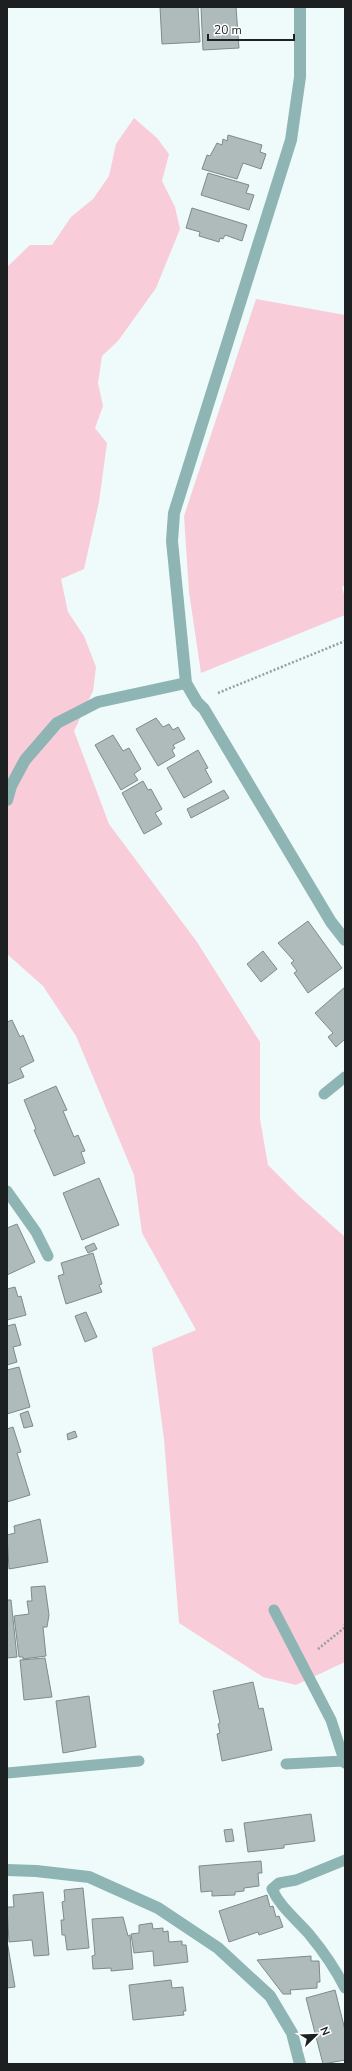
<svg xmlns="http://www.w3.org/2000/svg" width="352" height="2071" font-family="'Nunito Sans',sans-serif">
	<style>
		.green { fill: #f9ccda }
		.building { fill: #afbbbb; stroke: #7f8a8a }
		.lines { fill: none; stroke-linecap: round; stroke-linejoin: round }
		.path { stroke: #969f9e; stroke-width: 2.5; stroke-dasharray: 2 2; stroke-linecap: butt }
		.service { stroke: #8eb5b4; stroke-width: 11 }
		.minor { stroke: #8eb5b4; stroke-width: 12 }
	</style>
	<rect width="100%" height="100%" fill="#eefbfa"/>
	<path class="green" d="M134,118L157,138L169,154L162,181L175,207L180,229L156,288L118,341L102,356L98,383L103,406L95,428L107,443L99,502L84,569L61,579L68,612L84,636L96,667L93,691L74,731L109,824L197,942L260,1042V1119L268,1165L299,1196L345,1237V1662L296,1685L263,1677L179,1623L164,1439L152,1348L196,1330L142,1233L134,1175L76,1036L43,986L7,954V267L30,245H52L71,217L93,199L109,176L116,144Z
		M256,299L345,315V585L342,587L345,598V615L201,673L189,592L184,516Z"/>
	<path class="building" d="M160,7H198L200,42L162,44Z
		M201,7H236L239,48L203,50Z
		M228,135L262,145L260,152L266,154L261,169L243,163L237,179L202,169L207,155L210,156L217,143L222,145L223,139L227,141Z
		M208,173L249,185L246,193L254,195L249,210L201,195Z
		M192,208L247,225L242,241L225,235L223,239L220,238L219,242L199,236L200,232L186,228Z
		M156,718L163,727L169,724L173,730L178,727L185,739L173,745L175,748L172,750L175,756L158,766L136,729Z
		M113,735L123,751L129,748L141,769L134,774L138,780L121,790L95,745Z
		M198,750L208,768L205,769L212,782L184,798L167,768Z
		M143,781L148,790L151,789L162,809L155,813L162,824L144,834L122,793Z
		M224,790L229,798L191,818L187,809Z
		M308,921L342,968L308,993L294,973L297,971L291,963L294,961L278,943Z
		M263,951L277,969L261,982L247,964Z
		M345,987V1039L336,1047L328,1037L333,1033L315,1013Z
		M12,1020L20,1037L23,1035L34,1061L20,1068L24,1077L7,1084V1022Z
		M56,1086L67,1110L63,1111L74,1137L78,1135L85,1151L81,1152L85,1163L54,1176L34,1130L36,1129L24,1100Z
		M99,1178L119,1225L82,1240L63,1193Z
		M17,1224L35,1262L7,1275V1228Z
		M94,1243L97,1249L88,1253L85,1247Z
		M93,1253L102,1284L99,1285L102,1292L66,1304L58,1276L64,1274L61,1263Z
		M15,1287L18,1297L21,1296L26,1315L7,1320V1289Z
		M86,1312L97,1337L85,1342L75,1316Z
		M15,1324L21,1345L13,1347L17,1362L7,1365V1326Z
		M19,1367L30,1407L7,1414V1370Z
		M28,1411L33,1426L24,1428L20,1414Z
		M13,1427L21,1452L17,1453L30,1495L7,1502V1429Z
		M75,1431L77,1437L68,1440L67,1434Z
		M40,1519L48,1562L9,1569L7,1535L15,1533L14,1526Z
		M45,1586L49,1615L47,1627H43L46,1656L23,1659V1657H19L14,1616L29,1614L27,1601H32L31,1587Z
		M7,1600H11L17,1657L7,1658Z
		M45,1658L52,1697L24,1700L20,1660Z
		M253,1682L259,1709L263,1708L272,1750L222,1761L217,1734L220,1733L218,1724L220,1723L213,1691Z
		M89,1696L96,1747L63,1753L56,1701Z
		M311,1814L315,1841L284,1845V1848L248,1852L244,1823Z
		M232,1829L234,1841L226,1842L224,1830Z
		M261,1861L262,1873H258L259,1886L244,1888V1891L235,1892V1895L212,1896V1891L201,1892L199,1866Z
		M83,1888L89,1948L67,1950L65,1935H62L61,1920H64L62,1902L65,1901L64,1890Z
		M43,1892L49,1955L34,1956L32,1940L9,1942L7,1907H14L13,1895Z
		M267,1895L270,1907L273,1906L276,1917L279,1916L283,1927L259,1935L258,1932L229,1942L219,1911Z
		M123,1917L128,1936L130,1935L133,1969L111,1971V1968L93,1969L92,1956L95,1955L92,1919Z
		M152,1923L153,1929L163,1928V1932L168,1931L169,1942L182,1941V1945H186L188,1962L154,1966L153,1951L134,1953L131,1934L139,1933V1925Z
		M7,1941L15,1987L7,1988Z
		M311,1956V1961H319L320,1982H317V1988L290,1990L291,1994H283L257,1960Z
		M171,1980L172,1988L183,1987L186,2011H183L184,2015L133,2020L129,1985Z
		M335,1990L345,2030V2060L323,2064L306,1998Z"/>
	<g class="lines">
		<path class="path" d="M218,693L345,641
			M318,1649L344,1628L345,1624"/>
		<path class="service" d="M324,1094L345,1077
			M7,1191L36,1232L48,1256
			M274,1610L331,1720L345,1763
			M286,1764L343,1761
			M7,1773L139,1761
			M345,1860L296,1880L279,1883L272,1889C280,1907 296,1919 309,1934C323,1951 335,1968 345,1988"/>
		<path class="minor" d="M300,7V77L291,140L174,513L172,541L186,683L197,702L204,709L331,922L345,940
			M7,800L11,786L25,760L57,723L98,702L186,683
			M7,1870L36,1871L89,1877L158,1908L218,1948L270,1996L292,2033L300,2064"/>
	</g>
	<rect width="352" height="2071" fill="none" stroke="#1c2020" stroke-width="16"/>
	<g transform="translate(316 2035) rotate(67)" stroke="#ffffff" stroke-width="3" paint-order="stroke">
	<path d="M0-3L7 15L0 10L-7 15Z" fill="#1c2020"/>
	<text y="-6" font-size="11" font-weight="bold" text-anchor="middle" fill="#1c2020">N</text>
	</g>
	<path d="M208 34v6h86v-6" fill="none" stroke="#1c2020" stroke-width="2"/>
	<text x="214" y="34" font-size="12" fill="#1c2020" stroke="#ffffff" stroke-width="3" paint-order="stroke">20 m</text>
</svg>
